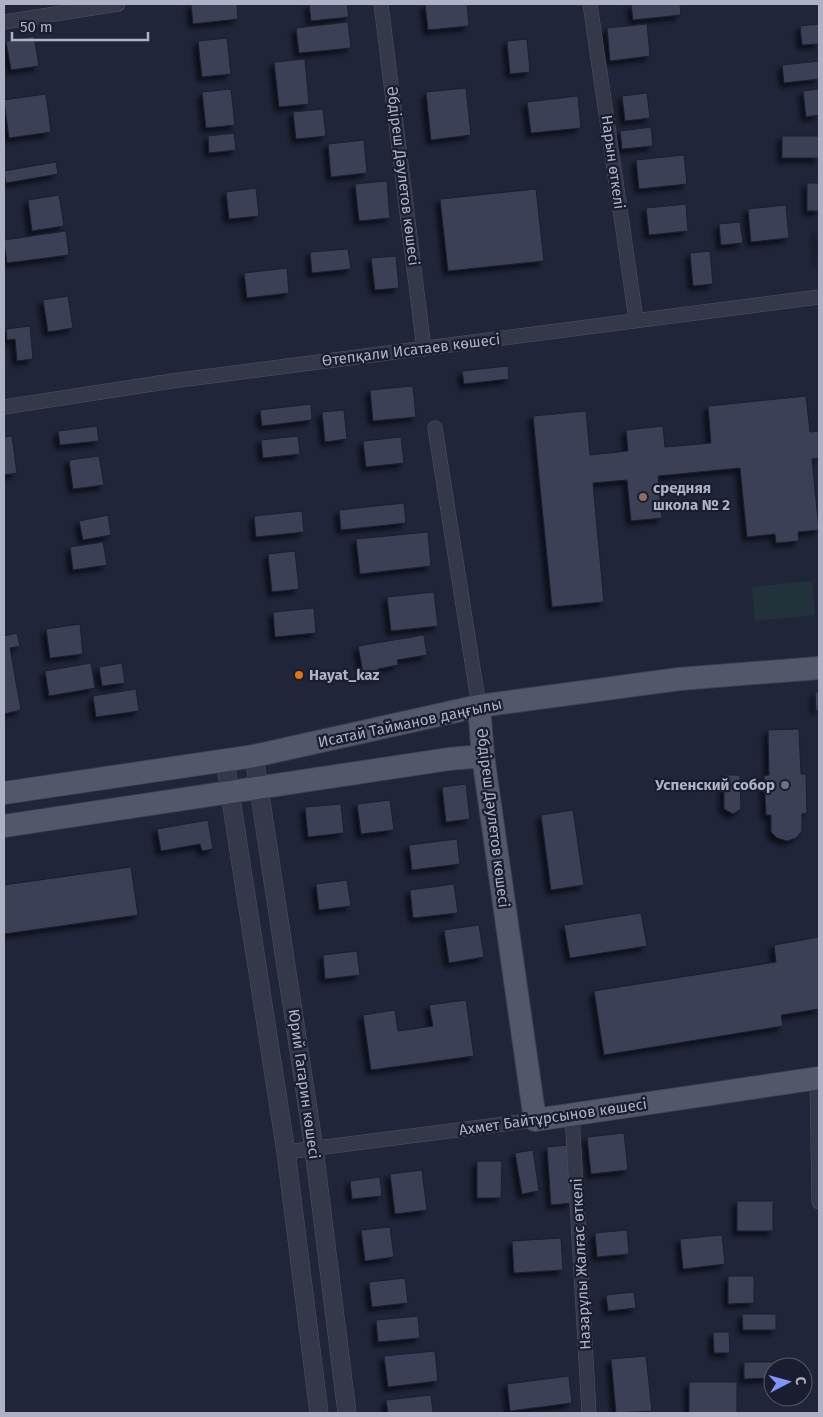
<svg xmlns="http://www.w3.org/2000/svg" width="823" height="1417" font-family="'Fira Sans',sans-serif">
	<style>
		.green { fill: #22323a }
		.building { fill: #3a3f57; stroke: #1b1f30; filter: url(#shadow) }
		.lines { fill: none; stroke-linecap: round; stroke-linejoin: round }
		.minor-casing { stroke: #4f5264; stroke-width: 15 }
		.tertiary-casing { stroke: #4f5264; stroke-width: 19 }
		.primary-casing { stroke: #3d4153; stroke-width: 24 }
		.minor { stroke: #343849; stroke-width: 14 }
		.tertiary { stroke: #343849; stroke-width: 18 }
		.primary { stroke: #525769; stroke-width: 22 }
		.education-dot { fill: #8d6e63; stroke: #1a1d2e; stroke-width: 2 }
		.food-dot { fill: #e8710a; stroke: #1a1d2e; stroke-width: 2 }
		.worship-dot { fill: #6b7280; stroke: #1a1d2e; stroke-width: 2 }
		.labels { text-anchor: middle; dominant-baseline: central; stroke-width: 4.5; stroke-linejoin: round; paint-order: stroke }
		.street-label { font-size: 15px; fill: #afb2c6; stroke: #1a1d2e }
		.poi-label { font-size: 15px; font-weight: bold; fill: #afb2c6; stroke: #1a1d2e; text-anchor: start }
	</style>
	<defs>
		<filter id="shadow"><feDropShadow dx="-4.5" dy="4.5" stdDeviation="2.5" flood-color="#0009"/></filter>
	</defs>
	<rect width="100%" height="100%" fill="#202539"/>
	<path class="green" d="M812,581L815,615L755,621L752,587Z"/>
	<path class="building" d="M191,4H237L238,19L193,24Z
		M309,4H347L349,17L311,21Z
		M425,4H467L469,26L428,30Z
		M631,4H680L681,15L633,20Z
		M348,22L351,48L299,53L296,28Z
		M647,24L650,56L610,61L607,28Z
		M819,24V44L802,45L800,26Z
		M34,36L39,66L11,70L6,41Z
		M227,38L231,74L202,77L198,41Z
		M527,39L530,72L510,74L507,41Z
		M305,59L309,104L279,107L274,62Z
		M819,61V79L784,83L782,65Z
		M466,88L471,135L431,140L426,92Z
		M231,89L235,125L206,128L202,92Z
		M819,89V115L806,117L803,91Z
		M647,93L650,118L625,121L622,96Z
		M46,94L51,132L9,138L4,100Z
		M578,96L581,128L531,133L527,102Z
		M323,109L326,136L296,139L293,112Z
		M651,127L653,146L622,149L620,131Z
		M234,133L236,150L209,153L208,136Z
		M782,136H819V158H782Z
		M364,140L367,173L331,177L328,144Z
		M684,155L687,184L639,189L636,160Z
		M56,162L58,174L6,183L4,171Z
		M387,181L390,218L359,221L355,184Z
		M807,183H819V211H807Z
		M256,188L259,216L229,219L226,192Z
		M536,189L544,261L448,271L440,199Z
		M59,195L64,226L32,231L28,200Z
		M686,204L688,231L649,235L646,208Z
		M786,205L789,238L751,242L748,209Z
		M740,222L743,243L721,245L719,224Z
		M817,229H819V264H818Z
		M66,231L69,255L7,263L4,240Z
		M348,249L351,269L312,273L310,252Z
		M710,251L713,284L693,286L690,253Z
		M396,256L399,288L375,290L371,258Z
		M287,268L289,293L247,298L244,273Z
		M68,296L73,328L48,332L43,300Z
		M30,326L33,359L17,361L15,339L7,340L6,329Z
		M508,366L509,379L464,384L462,371Z
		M413,386L416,417L373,421L370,390Z
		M806,396L810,432L819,431V458L812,459L819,530L798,532L799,541L776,543L775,534L747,537L740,468L658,476L662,518L631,521L627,480L593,483L604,602L552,607L533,416L586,411L590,455L628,451L626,430L663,426L665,447L711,443L708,406Z
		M311,404L312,420L262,426L260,410Z
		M344,410L347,439L325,442L322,412Z
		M97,426L99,441L60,445L58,431Z
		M12,436L17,473L4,475V437Z
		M298,436L300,454L263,458L261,440Z
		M401,437L404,463L366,467L363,441Z
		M99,456L104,485L73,489L69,460Z
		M404,503L406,523L341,530L339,510Z
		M302,511L304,532L256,537L254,516Z
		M108,515L111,535L83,540L79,521Z
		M428,532L431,566L360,574L356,539Z
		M103,542L107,565L73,570L70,547Z
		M295,551L299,589L272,592L268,554Z
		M434,592L438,626L391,631L387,597Z
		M314,608L316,633L275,637L273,612Z
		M80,624L83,654L50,658L46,629Z
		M17,633L20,646L10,648L21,710L4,714V636Z
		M424,635L427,655L397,660L398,665L378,669L380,676L364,678L358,646Z
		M91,663L95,688L49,696L45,671Z
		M122,663L125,683L102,686L99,667Z
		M136,689L139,711L96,717L93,696Z
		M815,692H819V710L816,711Z
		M799,729L801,774H806L807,813L802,814V831L796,838L787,841L777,838L771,832V815H766L764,776L769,775L768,730Z
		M724,775H740L741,809L733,814L724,809Z
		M466,784L470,819L446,822L442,787Z
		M390,800L394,830L361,834L357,804Z
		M341,804L344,833L308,837L305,807Z
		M573,810L584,885L551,890L541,815Z
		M208,820L213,849L202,851L200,844L161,851L157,829Z
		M457,839L460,864L412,870L409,845Z
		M131,867L138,915L4,934V885Z
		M347,880L351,906L319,910L316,884Z
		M454,884L458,913L413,918L410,890Z
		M641,913L647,946L570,958L564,925Z
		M479,925L484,957L449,963L444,930Z
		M819,937V1009L781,1015L783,1026L604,1055L594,991L776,962L774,945Z
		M357,951L360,975L325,979L323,955Z
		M466,1000L474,1056L371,1070L363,1015L395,1010L398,1031L433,1026L429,1005Z
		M624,1133L628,1170L591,1174L587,1137Z
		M568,1145L572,1203L551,1205L547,1147Z
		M533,1150L539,1191L522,1194L515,1153Z
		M477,1161H502L501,1198H477Z
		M422,1170L427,1210L395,1214L390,1174Z
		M380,1177L382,1196L352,1199L350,1181Z
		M737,1201H773V1231H737Z
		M390,1227L394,1257L365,1261L361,1230Z
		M627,1230L629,1254L597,1257L595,1233Z
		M722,1235L725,1264L683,1269L680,1239Z
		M561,1238L563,1270L514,1273L512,1241Z
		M728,1276H754V1303L728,1304Z
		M405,1278L408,1303L372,1307L369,1282Z
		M634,1292L636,1308L608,1311L606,1295Z
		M742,1314H776V1330H743Z
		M418,1316L420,1338L378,1342L376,1320Z
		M713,1332H729L730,1353H714Z
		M435,1351L438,1381L388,1387L384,1356Z
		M646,1356L652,1411L616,1413L611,1359Z
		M744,1362H774L773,1378L744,1379Z
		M569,1376L572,1403L510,1411L507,1384Z
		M689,1382H737V1413H689Z
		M431,1395L433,1413H388L386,1400Z"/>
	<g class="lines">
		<g class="minor-casing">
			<path id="minor" d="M381,4L424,349
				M590,4L636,319
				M4,22L118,4
				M4,407L172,381L819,297
				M435,428L479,706
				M817,1078L819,1202
				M572,1114L589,1413
				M286,1152L535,1120"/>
		</g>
		<g class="tertiary-casing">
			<path id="tertiary" d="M254,756L314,1149L347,1413
				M225,761L286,1152L319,1413"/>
		</g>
		<g class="primary-casing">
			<path id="primary" d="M479,706L483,756L535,1120L819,1078
				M4,793L254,756L479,706L679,679L819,668
				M4,826L449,759L483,756"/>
		</g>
		<use href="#minor" class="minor"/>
		<use href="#tertiary" class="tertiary"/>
		<use href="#primary" class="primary"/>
	</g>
	<circle class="education-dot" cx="643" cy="497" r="5"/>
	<circle class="food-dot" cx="299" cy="675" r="5"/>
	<circle class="worship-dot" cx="785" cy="785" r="5"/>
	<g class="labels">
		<g class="street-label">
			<text transform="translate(613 162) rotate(82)">Нарын өткелі</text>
			<text transform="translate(403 176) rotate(83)">Әбдіреш Дәулетов көшесі</text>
			<text transform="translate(411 350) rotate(-7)">Өтепқали Исатаев көшесі</text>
			<text transform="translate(410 723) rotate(-12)">Исатай Тайманов даңғылы</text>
			<text transform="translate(493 818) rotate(83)">Әбдіреш Дәулетов көшесі</text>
			<text transform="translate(304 1084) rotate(82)">Юрий Гагарин көшесі</text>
			<text transform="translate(553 1117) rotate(-8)">Ахмет Байтұрсынов көшесі</text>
			<text transform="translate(581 1264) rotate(-93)">Назарұлы Жалғас өткелі</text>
		</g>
		<g class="poi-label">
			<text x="653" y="488">cредняя<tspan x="653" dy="17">школа № 2</tspan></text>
			<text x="309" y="675">Hayat_kaz</text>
			<text x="775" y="785" text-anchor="end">Успенский собор</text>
		</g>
	</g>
	<rect width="823" height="1417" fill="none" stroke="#afb2c6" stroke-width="10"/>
	<g transform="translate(788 1382) rotate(84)"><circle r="24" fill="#1a1d2e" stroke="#56596b"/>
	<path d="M0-4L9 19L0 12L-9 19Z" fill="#8094f9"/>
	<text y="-8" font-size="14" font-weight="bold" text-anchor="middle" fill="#afb2c6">С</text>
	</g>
	<path d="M12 32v8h136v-8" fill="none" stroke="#afb2c6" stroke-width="2.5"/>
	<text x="20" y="32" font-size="15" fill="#afb2c6" stroke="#1a1d2e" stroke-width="4" paint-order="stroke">50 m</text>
</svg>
